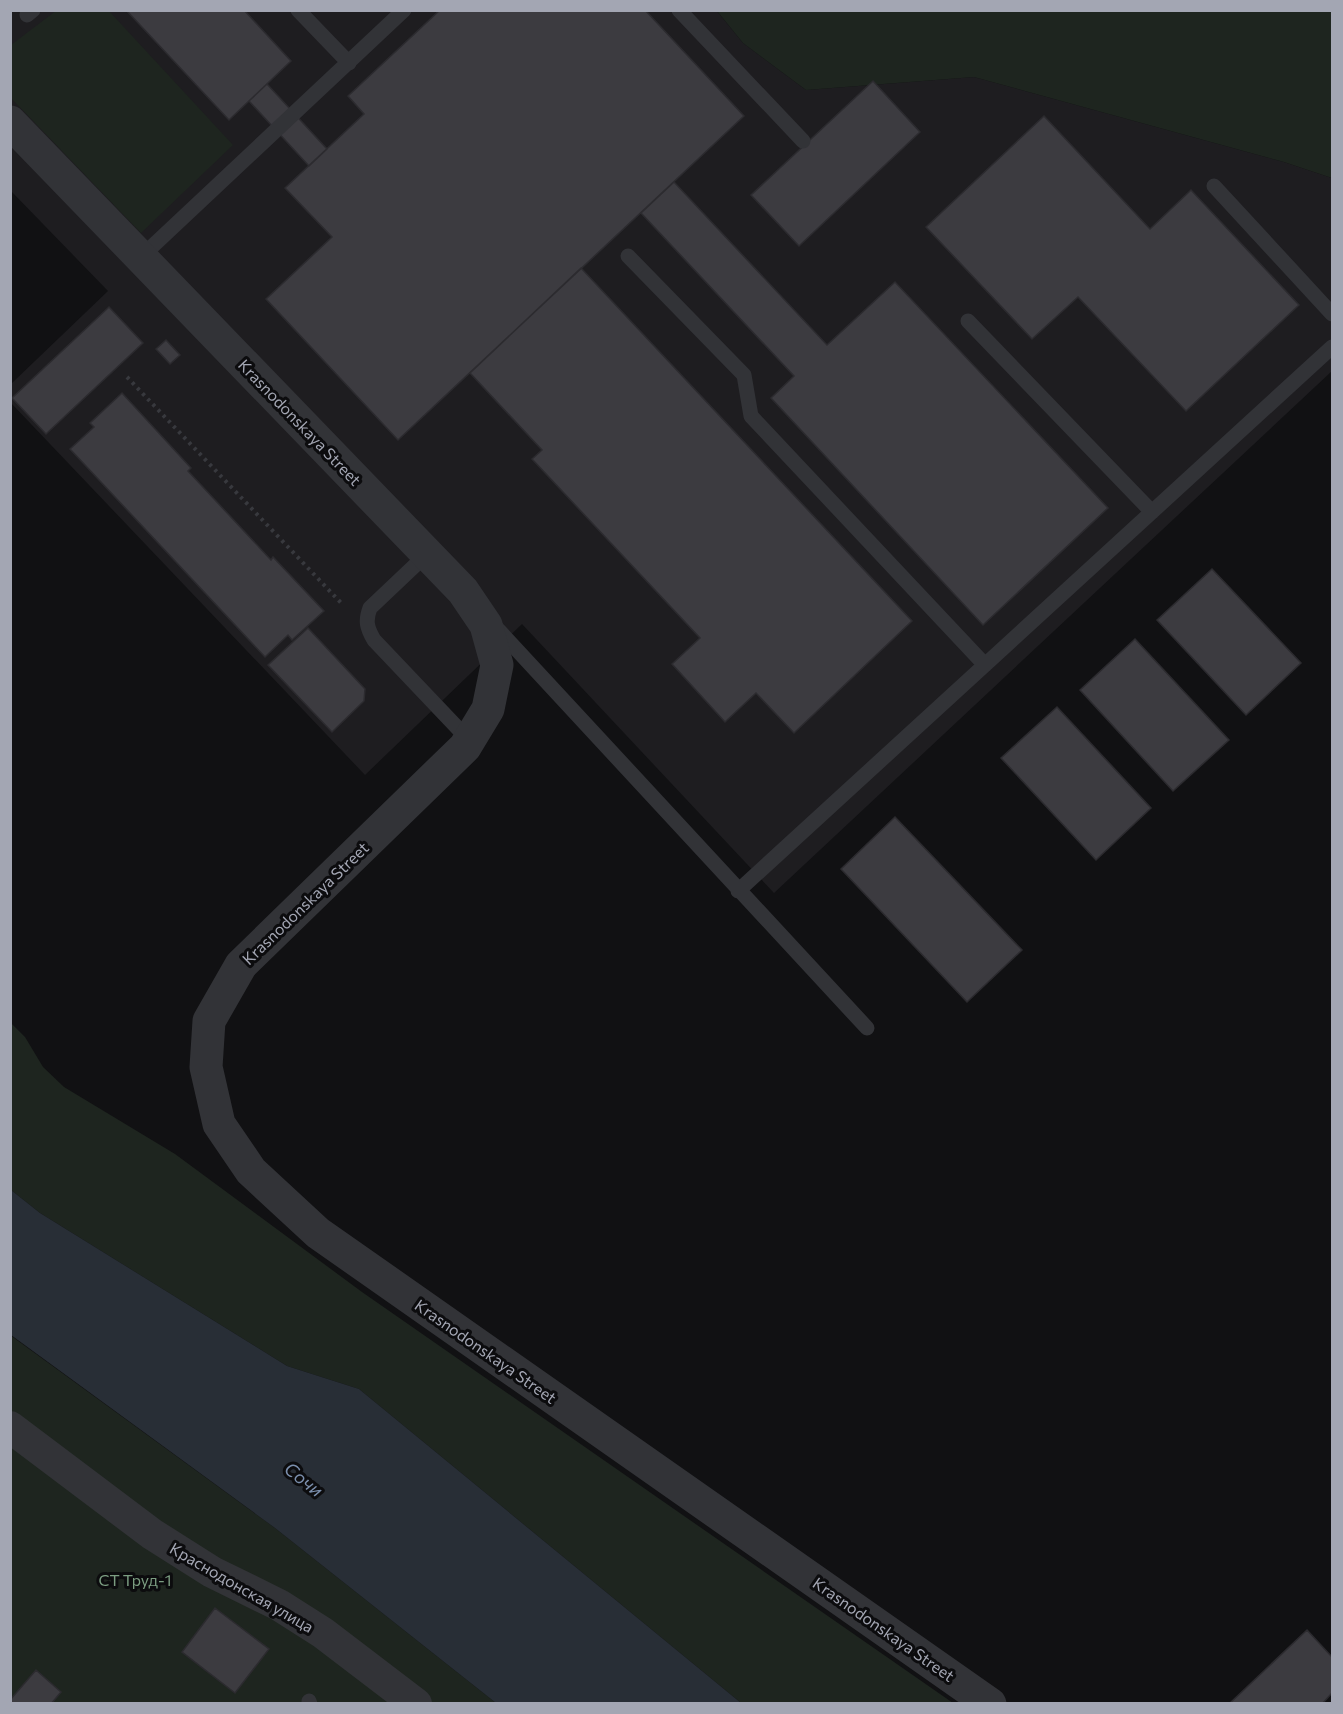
<svg xmlns="http://www.w3.org/2000/svg" width="1343" height="1714" font-family="Commissioner,sans-serif">
	<style>
		.built { fill: #1e1d20 }
		.green { fill: #1e251f }
		.water { fill: #282e36 }
		.building { fill: #3c3b40; stroke: #2c2b2f; stroke-width: 1.5 }
		.lines { fill: none; stroke-linecap: round; stroke-linejoin: round }
		.path { stroke: #38393e; stroke-width: 4; stroke-dasharray: 3 4.5; stroke-linecap: butt }
		.service { stroke: #323337; stroke-width: 15 }
		.minor { stroke: #323337; stroke-width: 32 }
		.tertiary { stroke: #323337; stroke-width: 33 }
		.labels { text-anchor: middle; dominant-baseline: central; stroke-width: 6; stroke-linejoin: round; paint-order: stroke }
		.street-label { font-size: 16px; fill: #a3a6b3; stroke: #0c0c0e }
		.park-label { font-size: 16px; fill: #7b9d81; stroke: #0c0c0e }
		.water-label { font-size: 18px; font-style: italic; fill: #7b8fad; stroke: #0c0c0e }
	</style>
	<rect width="100%" height="100%" fill="#111113"/>
	<path class="built" d="M11,11H717L743,43L806,90L974,77L1284,162L1332,178V371L774,893L522,624L365,775L11,403V384L108,291L11,191Z"/>
	<path class="green" d="M57,10L109,11L233,145L141,233L11,98V45Z
		M717,11H1332V178L1284,162L974,77L806,90L743,43Z
		M10,1022L25,1037L43,1067L64,1087L175,1154L362,1292L953,1703H741L359,1389L287,1366L40,1213L11,1190Z
		M10,1335L275,1528L496,1703H11Z"/>
	<path class="water" d="M11,1190L40,1213L287,1366L359,1389L741,1703H496L275,1528L11,1335Z"/>
	<path class="building" d="M126,10H244L291,61L229,120Z
		M440,10H645L744,116L398,440L266,299L332,237L285,188L364,114L348,96Z
		M873,81L920,132L799,246L751,195Z
		M267,84L327,149L309,166L249,101Z
		M1044,116L1150,229L1191,190L1299,305L1186,411L1078,297L1032,339L926,227Z
		M674,182L827,345L895,282L1108,508L983,625L771,398L794,376L641,213Z
		M581,268L912,621L794,733L756,693L725,722L672,664L700,638L532,459L542,450L470,373Z
		M109,307L143,343L46,434L12,398Z
		M166,340L180,355L170,364L156,349Z
		M122,393L191,468L188,471L271,560L273,557L324,611L292,640L288,635L265,657L70,449L94,427L90,423Z
		M1212,569L1301,663L1246,715L1157,620Z
		M308,628L365,689L364,701L332,732L268,665Z
		M1135,639L1229,740L1173,791L1080,690Z
		M1057,707L1151,808L1096,860L1001,758Z
		M895,817L1022,950L967,1002L841,869Z
		M215,1608L269,1649L235,1693L182,1652Z
		M1307,1630L1332,1657V1693L1322,1704H1229Z
		M36,1670L61,1692L51,1704H10V1700Z"/>
	<g class="lines">
		<path class="path" d="M127,377L343,605"/>
		<path class="service" d="M298,10L349,63
			M679,10L803,141
			M27,15L33,10
			M1214,186L1332,314
			M628,256L744,375L751,416L985,665
			M141,257L404,10
			M968,321L1152,512
			M427,554L370,608C365,621 367,628 374,640L469,740
			M493,624L867,1028
			M738,891L1332,347
			M309,1701L310,1704"/>
		<path class="minor" d="M10,1427L152,1534L212,1572L279,1605L323,1633L416,1704"/>
		<path class="tertiary" d="M10,122L463,591L486,625L497,665L488,709L465,747L241,965L209,1021L206,1067L219,1124L251,1171L318,1233L990,1704"/>
	</g>
	<g class="labels">
		<g class="street-label">
			<text transform="translate(300 422) rotate(46)">Krasnodonskaya Street</text>
			<text transform="translate(305 903) rotate(-44)">Krasnodonskaya Street</text>
			<text transform="translate(486 1351) rotate(35)">Krasnodonskaya Street</text>
			<text transform="translate(242 1587) rotate(30)">Краснодонская улица</text>
			<text transform="translate(884 1629) rotate(35)">Krasnodonskaya Street</text>
		</g>
		<g class="park-label">
			<text x="135" y="1579">СТ Труд-1</text>
		</g>
		<g class="water-label">
			<text transform="translate(304 1479) rotate(38)">Сочи</text>
		</g>
	</g>
	<rect width="1343" height="1714" fill="none" stroke="#a3a6b3" stroke-width="24"/>
</svg>
